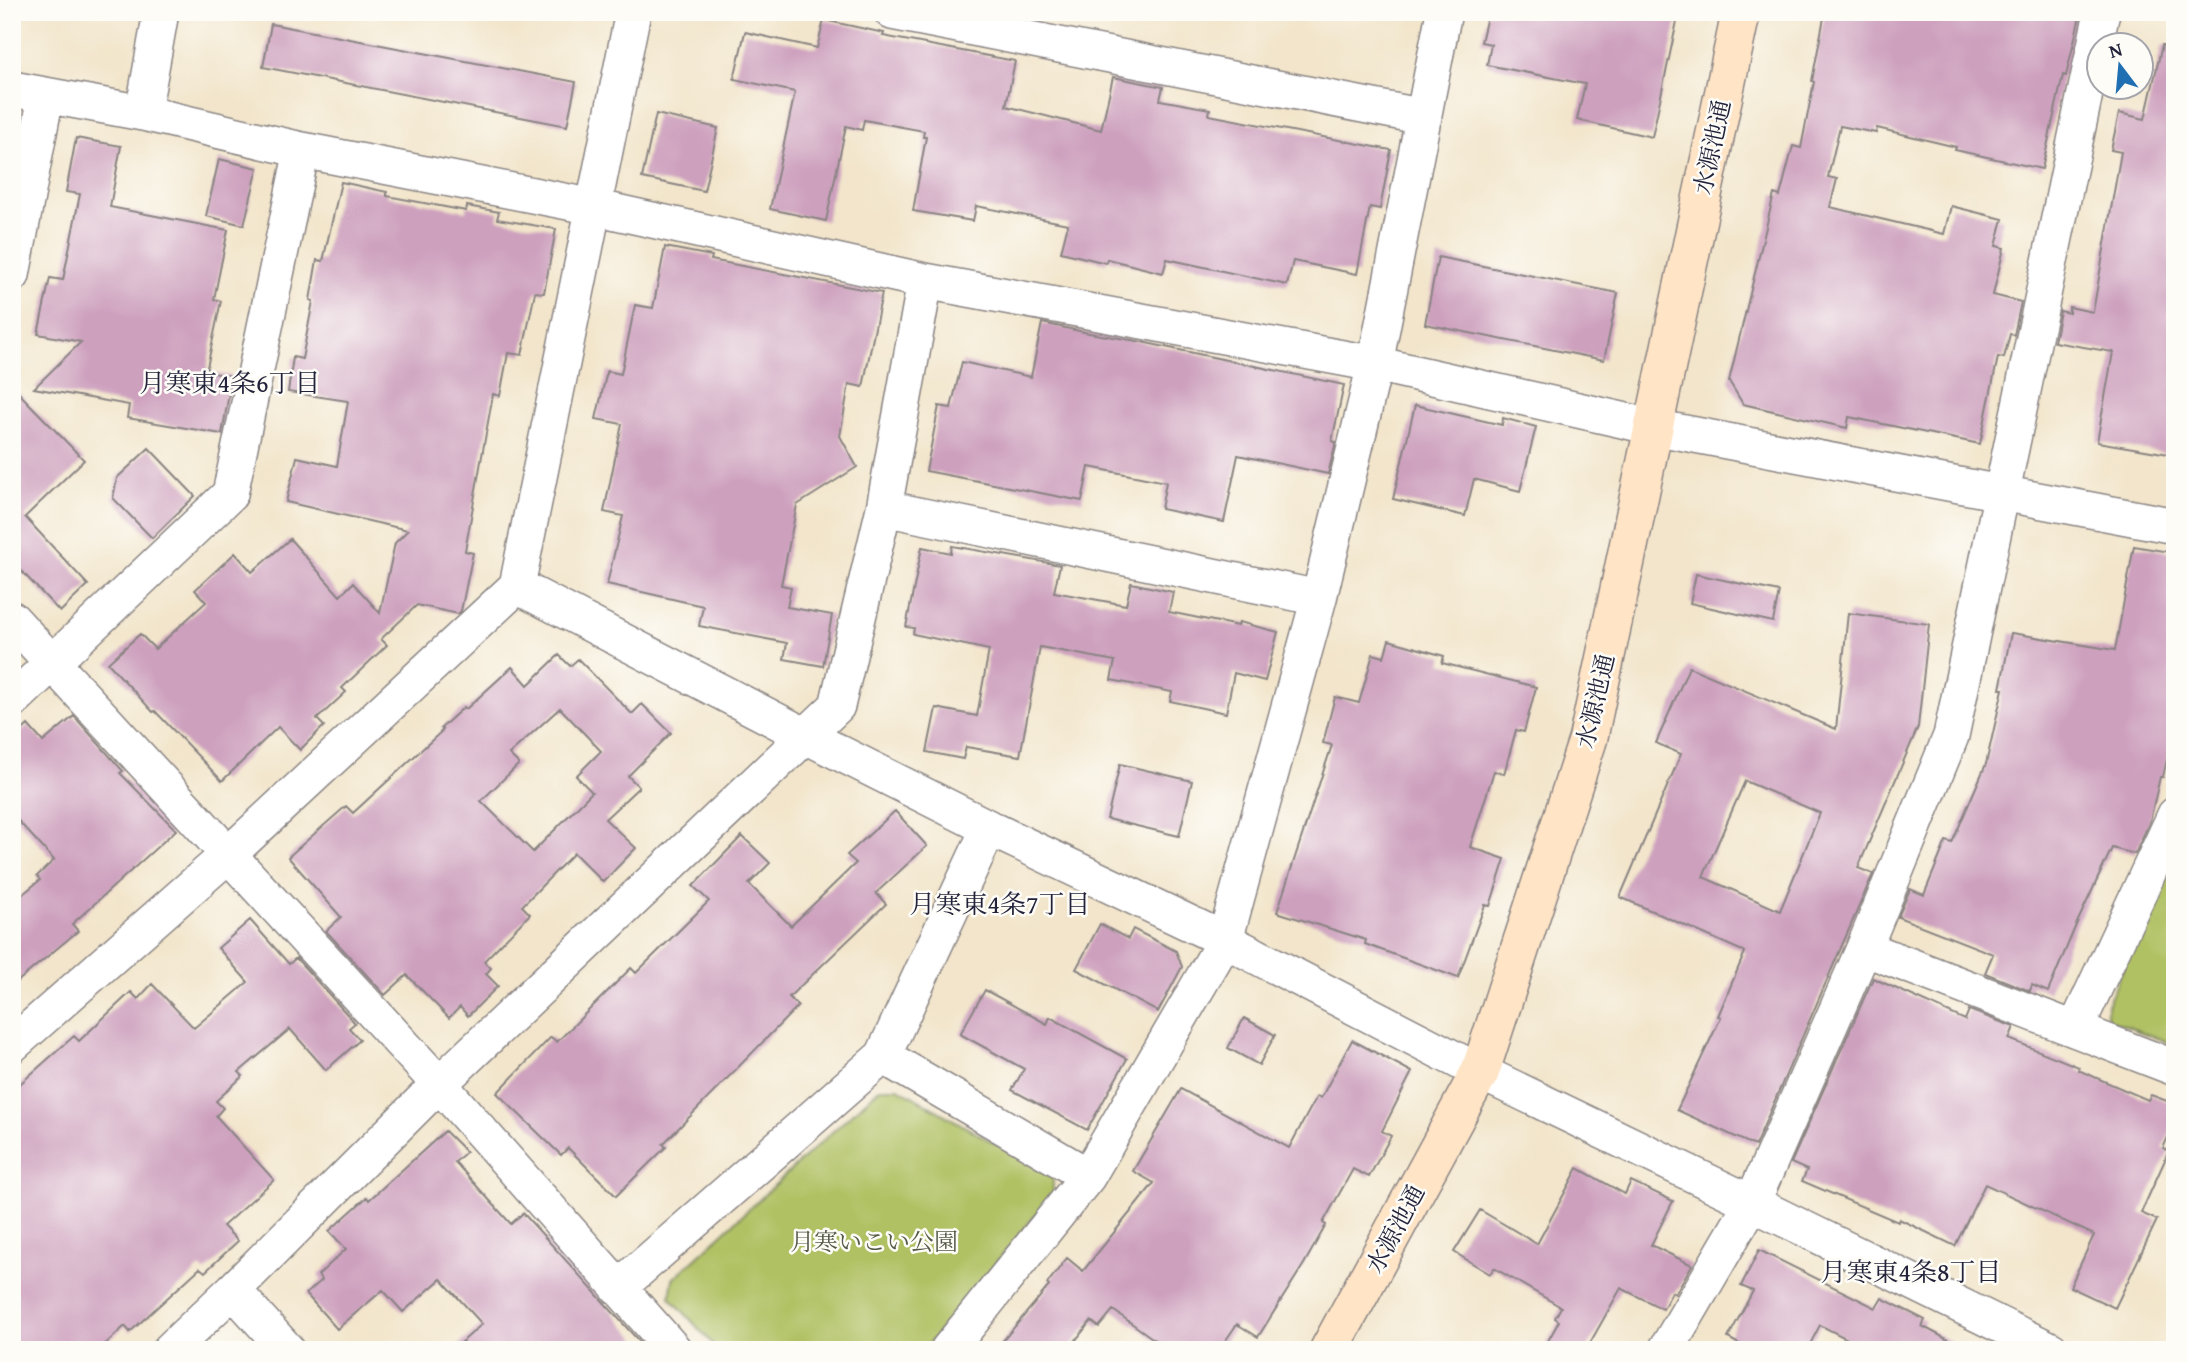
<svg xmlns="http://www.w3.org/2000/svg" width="2187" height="1362" font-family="'Gentium Book Plus','Noto Serif JP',serif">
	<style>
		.green { fill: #b0c164; stroke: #697250; stroke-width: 2 }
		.building { fill: #cda0be; fill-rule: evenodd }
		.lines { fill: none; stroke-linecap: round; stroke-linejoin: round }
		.street-casing { stroke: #8a8483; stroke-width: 38 }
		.secondary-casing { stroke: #8a8483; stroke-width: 41 }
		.street { stroke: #fff; stroke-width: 35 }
		.secondary { stroke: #ffe4c6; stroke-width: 38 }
		.labels { text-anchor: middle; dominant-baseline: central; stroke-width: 5; stroke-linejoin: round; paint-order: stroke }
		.street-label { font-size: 24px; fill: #22223b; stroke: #fdfcf7 }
		.park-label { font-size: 24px; fill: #545a49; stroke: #fdfcf7 }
		.neighbourhood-label { font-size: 26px; fill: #22223b; stroke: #fdfcf7 }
	</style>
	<rect width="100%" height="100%" fill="#fdfcf7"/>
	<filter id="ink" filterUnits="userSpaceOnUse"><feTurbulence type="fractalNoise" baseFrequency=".0143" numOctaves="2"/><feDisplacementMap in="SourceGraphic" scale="14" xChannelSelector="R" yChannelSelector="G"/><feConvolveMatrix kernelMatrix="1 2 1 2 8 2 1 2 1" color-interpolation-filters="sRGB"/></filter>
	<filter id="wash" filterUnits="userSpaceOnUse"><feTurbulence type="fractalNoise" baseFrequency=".00686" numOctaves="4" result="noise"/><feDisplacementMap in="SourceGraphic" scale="28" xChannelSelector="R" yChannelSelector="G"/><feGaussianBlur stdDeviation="1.57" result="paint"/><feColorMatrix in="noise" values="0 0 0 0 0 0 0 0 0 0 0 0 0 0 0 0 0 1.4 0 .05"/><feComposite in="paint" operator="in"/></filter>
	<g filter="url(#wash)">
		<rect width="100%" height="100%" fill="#f2e5cb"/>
		<path class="green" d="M2175,850V1045L2107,1019V1005Z
			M880,1088H898L1053,1177V1194L924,1350H718L670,1297L673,1279Z"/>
		<g id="blocks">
			<path class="building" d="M1488,12H1679L1652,137L1577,120L1585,84L1487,65L1491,44L1481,42Z
				M1825,12H2081L2066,76L2063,75L2042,169L1955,150L1956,147L1877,128L1876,133L1840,126L1828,177L1837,179L1830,207L1944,234L1951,206L2003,219L1996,246L2004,248L1993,295L2021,302L2014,335L2010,334L2004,358L1998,357L1980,444L1849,417L1847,428L1743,404L1729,381L1774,194L1780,196L1793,146L1801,148L1814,82L1812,81Z
				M824,20L884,33L883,36L1015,61L1006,106L1101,130L1113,77L1163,87L1160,100L1210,109L1209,115L1391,150L1380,209L1370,207L1357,274L1293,261L1287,285L1167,259L1163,273L1107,259L1106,263L1061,252L1068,224L976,206L973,221L913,211L926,137H923L924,131L864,120L862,130L846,126L826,221L770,209L795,92L734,79L745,32L817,48Z
				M271,24L576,82L567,126L263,67Z
				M2162,45L2175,46V455L2097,442L2113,352L2054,342L2060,311L2069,313V307L2093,312L2121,152L2111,150L2119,113L2145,119Z
				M656,114L718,128L704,191L642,178Z
				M76,138L121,146L110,207L228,230L214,299L221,301L206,372L232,376L222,434L127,418L129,405L34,388L81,342L38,334L50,278L63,280L80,194L66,192Z
				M219,159L258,168L244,225L206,216Z
				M341,182L387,192V196L466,211L467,206L499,212L497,219L556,229L544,293L535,292L522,355L508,353L500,396L493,394L465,551L473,553L461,611L458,614L417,605L381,639L387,645L342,688L346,692L317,719L324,726L300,750L278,727L222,781L155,711L153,712L108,663L140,634L155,649L206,602L195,590L235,553L252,572L290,539L340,596L353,583L380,613L395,543L408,530L286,502L297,457L337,466L348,401L288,392L293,357L302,359L313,301L310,300L317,260L323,261Z
				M665,247L712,256L711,260L882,293L863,387L849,384L840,436L857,467L797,505L781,585L791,587L787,607L832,615L823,666L784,659L787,643L699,626L703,606L607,584L623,516L604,512L622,424L596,419L607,371L621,374L635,305L653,308Z
				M1438,257L1618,293L1604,360L1425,324Z
				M1042,323L1089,333L1137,341L1344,385L1332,441L1336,442L1328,474L1238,455L1224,522L1161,509L1166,482L1089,467L1082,501L926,471L939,406L951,408L962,362L1031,377Z
				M12,386L84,460L25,517L88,585L60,612L12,561Z
				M1415,405L1502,425L1503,418L1536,427L1520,491L1474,479L1465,516L1393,499Z
				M149,448L195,496L152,538L113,498L117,478Z
				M952,546L1060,565L1054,592L1126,605L1131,583L1173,592L1169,612L1238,626L1239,622L1278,632L1265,681L1234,673L1226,713L1170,701L1172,692L1111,680L1115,661L1040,647L1020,756L966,747L963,759L927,752L936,708L977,716L989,650L913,634L914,628L906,627L922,547L951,553Z
				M2134,546L2175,553V723L2163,777H2160L2150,821L2135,854L2112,848L2076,925L2048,992L2032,985L2030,991L1985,973L1993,954L1898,917L1910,889L1924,895L1946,841L1952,843L1986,764L2003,689H2000L2011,633L2115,650Z
				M1696,574L1779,592L1773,622L1690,603Z
				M1848,613L1929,624L1918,727L1858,868L1873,874L1755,1146L1677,1110L1721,1017L1718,1016L1745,952L1620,897L1681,754L1656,743L1689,667L1836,729ZM1745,781L1820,813L1780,911L1703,877Z
				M1389,640L1444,656L1442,663L1536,687L1524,732L1516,730L1504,774L1494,771L1470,847L1505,859L1490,906L1485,905L1458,978L1365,944L1366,940L1277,912L1332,745L1323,743L1335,697L1359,703L1373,654L1384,657Z
				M559,655L570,666L578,659L632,714L642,704L671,733L628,776L639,787L605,819L636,848L603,882L574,853L522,906L530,914L484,961L491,968L486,974L498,986L468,1016L460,1007L449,1018L407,975L385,995L326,931L341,917L288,857L346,806L353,813L443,730L441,728L464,707L466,709L512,667L528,685ZM560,708L601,751L576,776L592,792L533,852L481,801L519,764L509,754Z
				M74,716L123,771L120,773L176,830L72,924L78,931L12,986V903L40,880L37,876L54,860L12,814V740L28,725L43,742Z
				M1120,764L1192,781L1179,836L1107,819Z
				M895,811L927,846L876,893L886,904L789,997L798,1006L663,1144L666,1147L616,1196L568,1148L561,1155L497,1093L551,1037L557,1042L631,968L636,973L709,901L693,886L742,836L770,863L749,884L791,926L856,863L847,855Z
				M250,920L289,964L296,958L355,1023L349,1028L360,1040L326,1070L290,1029L239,1072L243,1076L216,1101L223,1108L216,1116L274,1180L223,1226L238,1241L205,1272L200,1268L130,1332L125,1326L99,1350H12V1091L74,1036L79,1041L131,992L138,999L152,984L194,1028L248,982L218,948Z
				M1100,924L1128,939L1133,929L1176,951L1182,967L1158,1012L1076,969Z
				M1873,978L1965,1020L1969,1010L2014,1027L2009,1039L2079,1067L2078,1070L2148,1100L2151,1095L2175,1104V1122L2163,1148L2169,1151L2141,1213L2157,1220L2115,1308L2070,1287L2094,1235L1985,1184L1955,1246L1899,1219L1898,1222L1802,1181L1807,1170L1791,1163Z
				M985,990L1047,1024L1050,1017L1127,1059L1087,1130L1012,1090L1024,1069L960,1034Z
				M1244,1018L1275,1035L1259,1065L1228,1048Z
				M1352,1040L1412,1072L1382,1131L1391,1136L1369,1177L1353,1169L1323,1223L1326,1225L1304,1264L1258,1337L1237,1324L1219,1350H1169L1113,1310L1099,1327L1091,1321L1068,1350H995L1049,1286L1047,1284L1067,1258L1083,1271L1154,1183L1133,1171L1181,1089L1289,1148L1317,1096L1321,1098Z
				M445,1131L466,1152L455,1162L511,1224L523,1213L647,1350H453L482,1324L441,1279L403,1312L383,1290L337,1329L306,1294L322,1280L318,1275L346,1249L329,1231L367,1197L369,1200Z
				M1578,1168L1625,1194L1631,1181L1673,1201L1651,1245L1692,1265L1675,1294L1672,1292L1663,1309L1621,1288L1586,1350H1543L1559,1321L1555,1318L1561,1307L1494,1268L1490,1274L1454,1252L1480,1210L1537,1244Z
				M1759,1250L1876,1308L1882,1298L1925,1320L1922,1326L1967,1350H1869L1820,1325L1807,1350H1750L1728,1338L1753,1291L1741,1286Z"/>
		</g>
	</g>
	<g filter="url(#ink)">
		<use href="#blocks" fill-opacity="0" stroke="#8a8483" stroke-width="2"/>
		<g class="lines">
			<g class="street-casing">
				<path id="street" d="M892,12L1424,117
					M12,89L143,113L302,150L594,207L925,281L1375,364L1653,427L2175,526
					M143,113L161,12
					M12,275L46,96
					M884,508L1319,598
					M517,586L806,736L989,828L1225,940L1480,1072L1752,1203L2051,1350
					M12,619L439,1084L674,1350
					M12,701L230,494L302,150
					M1864,948L2175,1068
					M2076,1028L2175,815
					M12,1045L229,854L517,586L633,12
					M883,1056L1088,1176
					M618,1288L883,1056L989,828
					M233,1290L287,1350
					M170,1350L233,1290L439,1084L837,706L884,508L925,281
					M948,1350L1088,1176L1225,940L1319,598L1375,364L1444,12
					M1666,1350L1752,1203L1864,948L1951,736L2102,12"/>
			</g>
			<g class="secondary-casing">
				<path id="secondary" d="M1329,1350L1480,1072L1588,739L1741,12"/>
			</g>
			<use href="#street" class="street"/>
			<use href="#secondary" class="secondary"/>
		</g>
	</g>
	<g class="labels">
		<g class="street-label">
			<text transform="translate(1712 147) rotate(-78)">水源池通</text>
			<text transform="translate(1595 701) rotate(-77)">水源池通</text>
			<text transform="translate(1395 1229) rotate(-62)">水源池通</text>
		</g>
		<g class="park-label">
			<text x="874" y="1241">月寒いこい公園</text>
		</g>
		<g class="neighbourhood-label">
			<text x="230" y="382">月寒東4条6丁目</text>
			<text x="1000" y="903">月寒東4条7丁目</text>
			<text x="1911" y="1271">月寒東4条8丁目</text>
		</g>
	</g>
	<rect width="2187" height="1362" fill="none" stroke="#fdfcf7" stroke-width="42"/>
	<g transform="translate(2120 66) rotate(344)"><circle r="33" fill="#fdfcf7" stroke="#a5a5ac" stroke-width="2"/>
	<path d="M0-5L12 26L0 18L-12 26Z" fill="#1f6fb2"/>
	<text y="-10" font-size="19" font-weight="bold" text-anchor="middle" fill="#22223b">N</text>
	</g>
</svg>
